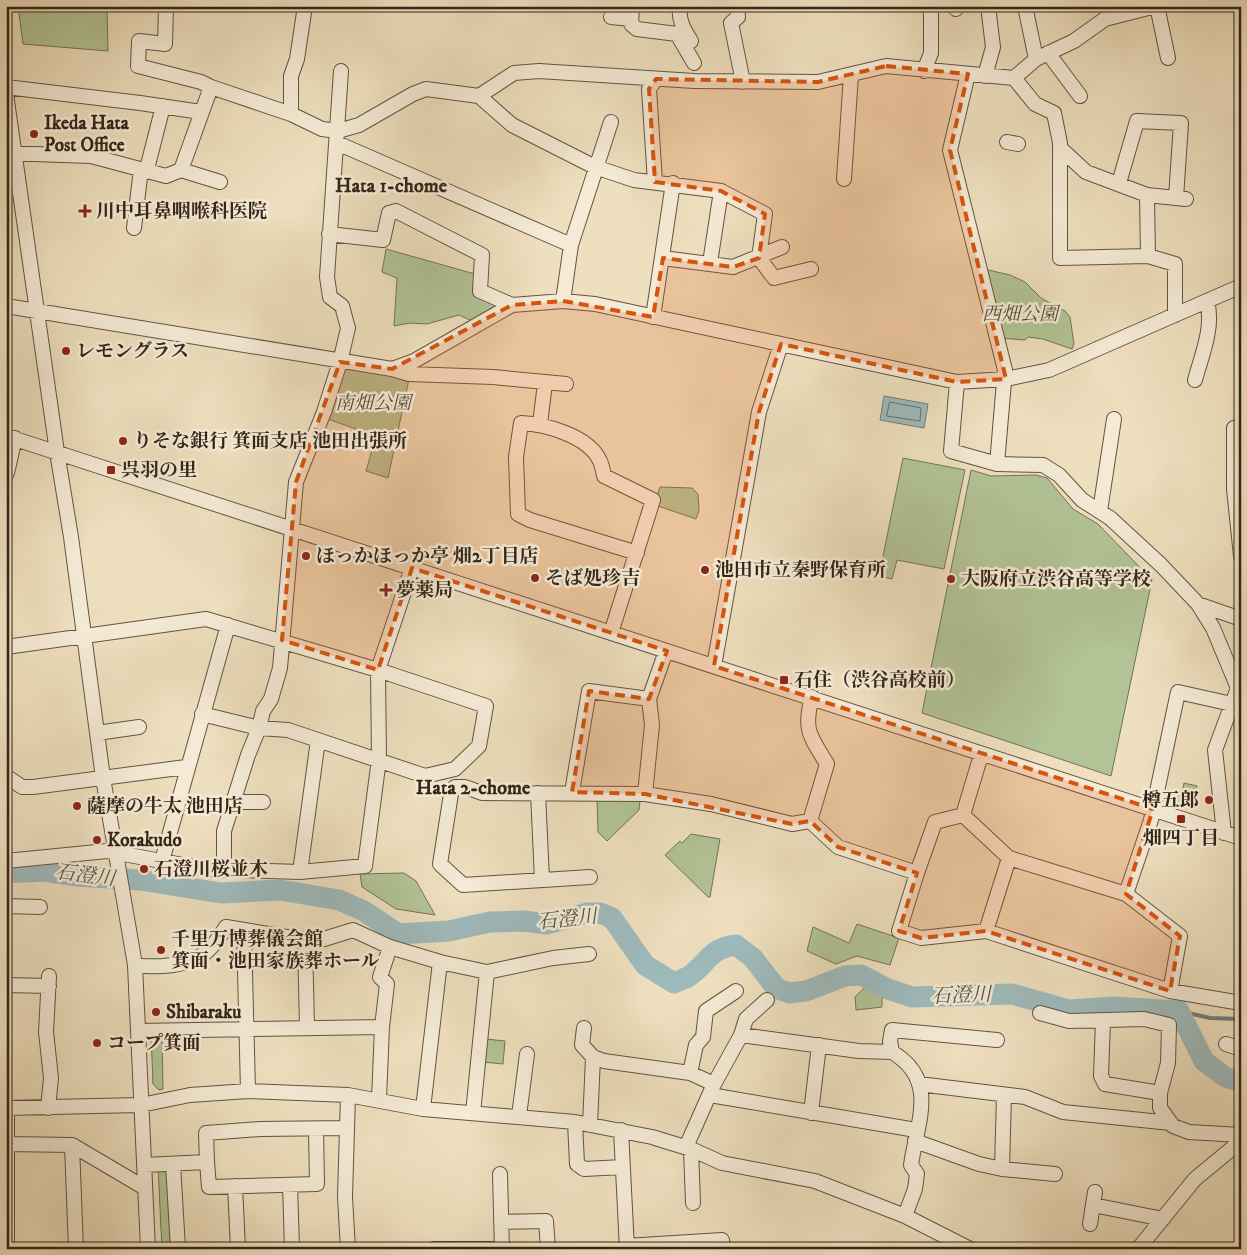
<svg xmlns="http://www.w3.org/2000/svg" width="1247" height="1255" font-family="'IM FELL DW Pica','Noto Serif JP',serif">
	<style>
		.green { fill: #b2c396; stroke: #727457 }
		.water { fill: #9ebabc; stroke: #737e7a }
		.lines { fill: none; stroke-linecap: round; stroke-linejoin: round }
		.shore { stroke: #68706a; stroke-width: 1 }
		.stream { stroke: #737e7a; stroke-width: 4 }
		.river { stroke: #9ebabc; stroke-width: 21 }
		.minor-casing { stroke: #625442; stroke-width: 16 }
		.minor { stroke: #f4ead5; stroke-width: 14 }
		.marked { fill: #d6540d; fill-opacity: 0.2; stroke: #d6540d; stroke-width: 4; stroke-dasharray: 10 6; stroke-linejoin: round }
		.poi-dot { fill: #8f2418; stroke: #f4ead5; stroke-width: 2 }
		.labels { text-anchor: middle; dominant-baseline: central; stroke-width: 5; stroke-linejoin: round; paint-order: stroke }
		.poi-label { font-size: 19px; font-weight: bold; fill: #332518; stroke: #f4ead5; text-anchor: start }
		.park-label { font-size: 19px; font-style: italic; fill: #534c38; stroke: #f4ead5 }
		.neighbourhood-label { font-size: 20px; font-weight: bold; fill: #332518; stroke: #f4ead5 }
		.water-label { font-size: 20px; font-style: italic; fill: #535249; stroke: #f4ead5 }
	</style>
	<rect width="100%" height="100%" fill="#eedfbe"/>
	<filter id="stains"><feTurbulence type="fractalNoise" baseFrequency=".004" numOctaves="4"/><feColorMatrix values="0 0 0 0 .2 0 0 0 0 .09 0 0 0 0 .02 0 0 0 .5 -.17"/></filter>
	<radialGradient id="worn" r=".72"><stop offset=".6" stop-color="#630" stop-opacity="0"/><stop offset="1" stop-color="#630" stop-opacity=".3"/></radialGradient>
	<path class="green" d="M18,6H107L108,51L23,44Z
		M386,249L475,274L474,295L496,300L497,306L472,321L459,315L427,324L410,323L394,326L397,278L382,272Z
		M984,269L1010,275L1025,282L1041,298L1065,311L1070,317L1074,344L1072,349L1043,339L1028,337L1025,340L1001,338Z
		M350,367L409,379L388,478L366,471L376,436L325,418L341,371Z
		M903,458L965,470L944,569L897,560L892,579L879,576Z
		M971,470L991,476L1036,475L1047,478L1073,509L1098,524L1152,580L1111,776L922,713Z
		M660,487L692,488L698,494L699,511L696,519L658,506L660,498L657,496Z
		M1184,783L1197,786L1192,808L1172,801L1174,793L1182,794Z
		M597,798L640,801L639,810L607,841L598,832Z
		M691,834L720,839L710,897H708L665,855L680,841L682,843Z
		M404,873L416,881L435,915L396,909L362,887L360,874Z
		M857,924L899,938L890,965L857,956L836,964L807,951L813,927L849,943Z
		M867,985L882,991V1007L856,1010L855,997Z
		M151,1033H162L163,1089L159,1090L153,1084Z
		M486,1039L505,1041L503,1064L483,1062Z
		M172,1165L175,1249H162L158,1166Z"/>
	<path class="water" d="M884,396L928,404L924,428L880,420Z"/>
	<g class="lines">
		<path class="shore" d="M890,402L921,408L920,421L887,416Z"/>
		<path class="stream" d="M1179,1011L1210,1018L1241,1019"/>
		<path class="river" d="M6,873L44,871L77,876L140,880L221,893L280,890L339,900L364,911L398,934L449,931L490,922L524,921L547,924L587,913H600L612,918L645,965L674,983C678,981 684,979 688,977C708,964 709,948 736,945L753,958L776,988L789,993L806,991L845,976L861,975L888,989L912,997L1012,994L1069,1010L1114,1007L1179,1011L1204,1061L1225,1077L1241,1082"/>
		<g class="minor-casing">
			<path id="minor" d="M166,6L165,44L139,41L138,66L201,82L211,87L291,114L322,129L338,131L359,125L413,94L426,89L479,96L512,125L595,167L634,180L721,191L765,214L759,258L774,278L811,269
				M680,6C678,20 684,30 691,41
				M737,6L738,17L731,23L743,82
				M955,6L956,9
				M1025,6L1036,59
				M1157,6L1168,58
				M632,7L631,24L637,29L677,34L694,63
				M611,17L631,19
				M1048,53L1080,96
				M924,71L931,53V6
				M968,74L950,150L1005,370L997,464
				M985,76L993,47L988,6
				M1014,78L1036,59L1074,41L1105,19L1156,6
				M6,87L140,103L201,112
				M6,94L57,452L71,537L103,778L135,965L148,1249
				M479,96L514,73L539,71L694,81L818,82L886,66L1014,78L1035,104L1054,113L1060,143V258L1148,256L1175,264V315
				M291,114V76L297,59L305,6
				M1007,142L1018,144
				M337,143L571,245
				M1060,148L1086,172L1147,195L1148,256
				M6,153L91,156L166,176L181,170L211,87
				M181,170L220,182
				M844,179L851,75
				M655,182L649,89L656,79
				M1119,183L1137,121L1181,123L1176,198
				M1147,195L1186,199
				M134,228L140,177L148,165L163,106
				M329,234L383,240L389,213L396,211L482,255L480,291L512,305
				M663,258L733,267L782,247
				M710,263L721,191
				M563,301L571,245L611,122
				M6,306L392,369L414,361L512,305L563,301L595,304L957,382L1006,379L1049,370L1241,286
				M653,317L673,183
				M392,369L409,374L493,377L566,384
				M1195,380C1202,354 1214,327 1207,301
				M957,382L951,451L997,464L1043,465L1059,475L1082,500L1110,518L1161,565L1198,604L1213,628L1238,688L1215,750L1224,833
				M540,424L545,383
				M1234,428V489L1241,556
				M6,436L1241,838
				M7,473L15,438
				M1100,511L1114,419
				M1198,604L1241,619
				M611,633L653,500L604,476C603,471 602,465 600,461C589,436 545,424 521,423L516,457L518,514L530,520L637,553
				M6,647L206,619L378,670L486,706L479,746L455,769L425,776L288,730L259,728L202,714
				M714,666L759,412L781,344
				M812,697C803,730 810,736 827,764L810,821L838,847L917,873L899,931L921,938L986,931L1170,991L1241,1003
				M97,733L139,727
				M6,776L22,787H33L186,767
				M572,792L589,691L649,699
				M538,793L542,880
				M645,794L652,725L649,699L666,651
				M233,802H263
				M963,815L1009,858L1126,894L1180,936L1170,991
				M6,861L107,851L205,869L300,872L365,866L379,759L378,670L412,568
				M162,861L228,625
				M224,870V831L248,755L259,728L263,711L271,699L280,668L296,482L324,412L340,362L348,328L342,306L330,297L327,277L341,71
				M300,872L318,740
				M917,873L935,822L963,815L981,755
				M590,877L463,885L440,864L451,794L455,787H465L482,793L645,794L711,804L792,824L810,821
				M1126,894L1151,820L1178,692L1232,704
				M6,906L40,907
				M244,931L248,1091
				M986,931L1009,858
				M305,940L307,1028
				M135,965C144,967 153,966 163,966C196,964 209,955 226,927L305,940L324,939L353,930L390,947
				M487,972L553,958L589,954
				M6,985L49,986
				M1040,1013L1069,1021L1144,1019L1169,1025L1168,1063L1160,1093V1108L1173,1126L1189,1132L1241,1135
				M1103,1021L1101,1076L1105,1084L1160,1093
				M584,1028L582,1045L593,1057L604,1061L690,1073L714,1084
				M138,1031L382,1027
				M741,1035L746,1019L767,1000
				M1226,1044L1241,1049
				M690,1073L696,1045L703,1037L706,1011L736,991
				M919,1084L1025,1097L1063,1112L1171,1123
				M710,1095L916,1130
				M379,1099L382,1027L387,984L380,977L390,947L440,962L487,972L473,1113
				M6,1108L141,1105L190,1095L248,1091L348,1095L423,1109L575,1122L652,1137L691,1149L722,1163L815,1181L905,1216L970,1249
				M7,1108V1249
				M48,1108L51,1078L46,1032L49,976
				M423,1109L440,962
				M811,1113L819,1045
				M519,1116L527,1054
				M575,1122L577,1164L584,1169L623,1167
				M590,1125L593,1057
				M621,1130L627,1249
				M915,1141L979,1164L1002,1169L1055,1174
				M8,1144L72,1145L145,1188
				M72,1145L76,1249
				M686,1147L714,1084L741,1035L859,1051L892,1052
				M691,1149L693,1203
				M207,1162L209,1187L317,1184L316,1129
				M173,1164L178,1249
				M144,1165L207,1162L206,1133L260,1129L347,1128
				M1002,1169L1004,1095
				M500,1174L502,1249
				M290,1185L292,1249
				M235,1186L238,1249
				M1093,1205L1163,1219
				M905,1216L915,1189L917,1174L911,1165C917,1122 939,1080 892,1052L890,1041L892,1030L997,1040
				M501,1222L546,1221L548,1249
				M1090,1224L1095,1192
				M626,1246L722,1240L723,1249
				M348,1249L345,1197L348,1095
				M435,1249H505
				M1138,1249L1195,1179L1241,1141"/>
		</g>
		<use href="#minor" class="minor"/>
	</g>
	<path class="marked" d="M886,66L968,74L950,150L1006,379L957,382L781,344L759,412L714,666L1153,809L1126,894L1180,936L1170,991L986,931L921,938L899,931L917,873L838,847L810,821L792,824L645,794L572,792L589,691L649,699L667,651L412,568L378,670L282,640L296,482L340,362L392,369L512,305L563,301L653,317L663,258L733,267L759,258L765,214L721,191L655,182L649,89L656,79L818,82Z"/>
	<g class="poi-dot">
		<circle cx="34" cy="134" r="5"/>
		<path d="M82.5 203.5h5v5h5v5h-5v5h-5v-5h-5v-5h5z"/>
		<circle cx="66" cy="351" r="5"/>
		<circle cx="123" cy="441" r="5"/>
		<rect x="106" y="465" width="10" height="10" rx="2.5"/>
		<circle cx="306" cy="556" r="5"/>
		<circle cx="705" cy="570" r="5"/>
		<circle cx="535" cy="578" r="5"/>
		<circle cx="951" cy="579" r="5"/>
		<path d="M383.5 582.5h5v5h5v5h-5v5h-5v-5h-5v-5h5z"/>
		<rect x="779" y="675" width="10" height="10" rx="2.5"/>
		<circle cx="1209" cy="800" r="5"/>
		<circle cx="77" cy="806" r="5"/>
		<rect x="1176" y="814" width="10" height="10" rx="2.5"/>
		<circle cx="97" cy="840" r="5"/>
		<circle cx="144" cy="869" r="5"/>
		<circle cx="161" cy="950" r="5"/>
		<circle cx="156" cy="1012" r="5"/>
		<circle cx="97" cy="1043" r="5"/>
	</g>
	<g class="labels">
		<g class="poi-label">
			<text x="44" y="123">Ikeda Hata<tspan x="44" dy="22">Post Office</tspan></text>
			<text x="96" y="211">川中耳鼻咽喉科医院</text>
			<text x="76" y="351">レモングラス</text>
			<text x="133" y="441">りそな銀行 箕面支店 池田出張所</text>
			<text x="121" y="470">呉羽の里</text>
			<text x="316" y="556">ほっかほっか亭 畑2丁目店</text>
			<text x="715" y="570">池田市立秦野保育所</text>
			<text x="545" y="578">そば処珍吉</text>
			<text x="961" y="579">大阪府立渋谷高等学校</text>
			<text x="396" y="590">夢薬局</text>
			<text x="794" y="680">石住（渋谷高校前）</text>
			<text x="1199" y="800" text-anchor="end">樽五郎</text>
			<text x="87" y="806">薩摩の牛太 池田店</text>
			<text x="1181" y="838" text-anchor="middle">畑四丁目</text>
			<text x="107" y="840">Korakudo</text>
			<text x="154" y="869">石澄川桜並木</text>
			<text x="171" y="939">千里万博葬儀会館<tspan x="171" dy="22">箕面・池田家族葬ホール</tspan></text>
			<text x="166" y="1012">Shibaraku</text>
			<text x="107" y="1043">コープ箕面</text>
		</g>
		<g class="park-label">
			<text x="1020" y="314">西畑公園</text>
			<text x="373" y="403">南畑公園</text>
		</g>
		<g class="neighbourhood-label">
			<text x="391" y="186">Hata 1-chome</text>
			<text x="473" y="788">Hata 2-chome</text>
		</g>
		<g class="water-label">
			<text transform="translate(85 876) rotate(7)">石澄川</text>
			<text transform="translate(567 920) rotate(-6)">石澄川</text>
			<text transform="translate(961 996) rotate(-2)">石澄川</text>
		</g>
	</g>
	<rect width="1247" height="1255" fill="none" stroke="#eedfbe" stroke-width="25"/>
	<rect x="8" y="8" width="1232" height="1240" fill="none" stroke="#332518" stroke-width="2.5"/>
	<rect x="12" y="12" width="1222" height="1230" fill="none" stroke="#332518"/>
	<rect width="100%" height="100%" filter="url(#stains)"/>
	<rect width="100%" height="100%" fill="url(#worn)"/>
</svg>
